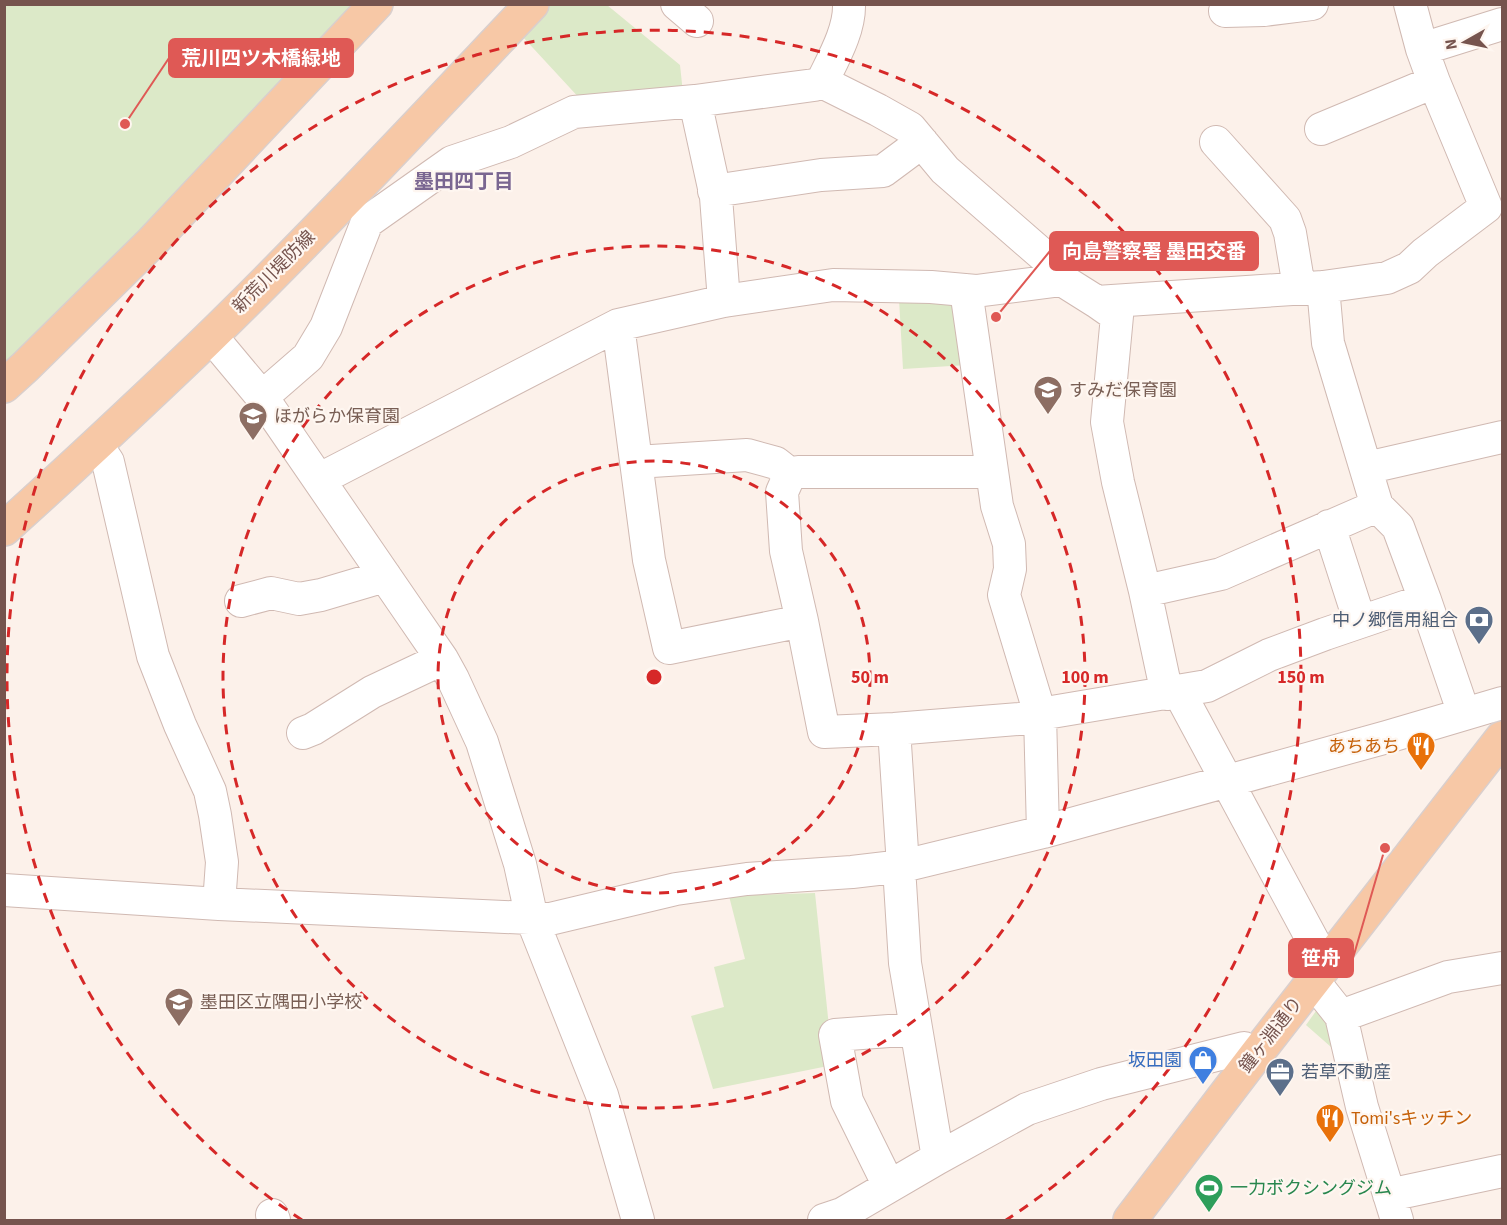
<svg xmlns="http://www.w3.org/2000/svg" width="1507" height="1225" font-family="'Source Sans 3','Noto Sans JP',sans-serif">
	<style>
		.green { fill: #dce9c8 }
		.lines { fill: none; stroke-linecap: round; stroke-linejoin: round }
		.minor-casing { stroke: #d0b9b2; stroke-width: 34 }
		.major-casing { stroke: #d9cfcd; stroke-width: 36 }
		.minor { stroke: #fff; stroke-width: 32 }
		.major { stroke: #f7c8a6; stroke-width: 33 }
		.ring { fill: none; stroke: #d62828; stroke-width: 3; stroke-dasharray: 10 8 }
		.labels { text-anchor: middle; dominant-baseline: central; stroke-width: 4.5; stroke-linejoin: round; paint-order: stroke }
		.street-label { font-size: 18px; fill: #76544e; stroke: #fef6f0 }
		.education-label { font-size: 18px; fill: #785e54; stroke: #fef6f0; text-anchor: start }
		.service-label { font-size: 18px; fill: #4e5e75; stroke: #fef6f0; text-anchor: end }
		.food-label { font-size: 18px; fill: #c56008; stroke: #fef6f0; text-anchor: end }
		.shop-label { font-size: 18px; fill: #366cbe; stroke: #fef6f0; text-anchor: end }
		.leisure-label { font-size: 18px; fill: #27864d; stroke: #fef6f0; text-anchor: start }
		.neighbourhood-label { font-size: 20px; font-weight: bold; fill: #7a6691; stroke: #fef6f0 }
		.centre { fill: #d62828; stroke: #fef6f0; stroke-width: 3 }
		.ring-label { font-size: 18px; text-anchor: middle; font-weight: bold; fill: #d62828; stroke: #fef6f0; stroke-width: 4.5; stroke-linejoin: round; paint-order: stroke }
		.leader { fill: none; stroke: #df5955; stroke-width: 2 }
		.callout-dot { fill: #df5955; stroke: #fef6f0; stroke-width: 2 }
		.callout { fill: #df5955; stroke: #df5955; stroke-width: 2 }
		.callout-label { font-size: 20px; text-anchor: middle; font-weight: bold; fill: #fff }
	</style>
	<rect width="100%" height="100%" fill="#fcf1ea"/>
	<path class="green" d="M5,5H354L136,243L5,364Z
		M548,5H607L680,65L683,93L582,101L521,35Z
		M899,299L960,301L967,365L903,369Z
		M815,893L833,1065L713,1089L691,1016L724,1007L714,967L745,959L729,896Z
		M1321,1004L1340,1045L1331,1047L1306,1025Z"/>
	<g class="lines">
		<g class="minor-casing">
			<path id="minor" d="M677,4L697,21
				M1225,11L1264,10L1312,4
				M1422,49L1502,24
				M822,82L878,110L910,128L945,170L1045,257L1062,280
				M695,101L716,197L724,301
				M1321,129L1434,82
				M1216,142L1285,219L1290,233L1299,287
				M714,191L821,175L883,171L922,142
				M1323,287L1328,343L1377,506L1398,527L1425,600
				M966,290L997,506L1009,544L1010,569L1004,595L1040,714L1043,832
				M1097,302L1117,316L1107,422L1118,482L1145,591L1167,694
				M618,325L649,560L669,648L802,621L824,732L894,729L1031,718L1040,714L1207,686L1269,655L1325,634L1425,600L1464,714
				M211,336L262,397L411,614L442,659L453,679L482,742L520,864L532,919L602,1095L638,1220
				M262,397L308,357L326,327L367,222L452,162L511,142L574,112L695,101L814,85L822,82C833,59 850,30 849,4
				M95,447L104,456L108,462L153,656L180,725L210,791L215,815L222,862L219,904
				M636,462L747,455L776,463L790,474
				M1366,468L1502,437
				M320,479L618,325L724,301L833,285L931,287L976,291L1062,280L1097,302L1323,287L1387,278L1409,268L1425,253L1486,207L1434,82L1422,49L1410,4
				M1329,526L1360,622
				M1145,591L1221,574L1377,506
				M241,601L271,593L299,599L321,595L385,576
				M802,621L786,551L782,492L790,474L798,472H992
				M1179,692L1326,965
				M894,729L903,866
				M303,733L313,729L372,692L442,659
				M899,867L905,963L938,1158
				M4,890L219,904L550,919L676,889L747,879L852,872L903,866L1043,832L1387,737L1502,703
				M1312,982L1322,992L1341,1016L1362,1107L1397,1220
				M1341,1016L1448,977L1502,968
				M889,1186L847,1101L835,1035L916,1029
				M1389,1195L1502,1171
				M272,1215L274,1220
				M824,1220L842,1214L938,1158L1027,1109L1101,1084L1244,1048L1255,1056"/>
		</g>
		<g class="major-casing">
			<path id="major" d="M4,386L25,367L150,244L376,4
				M4,529C72,468 138,406 204,343C316,234 424,118 532,4
				M1130,1220L1255,1056L1502,738"/>
		</g>
		<use href="#minor" class="minor"/>
		<use href="#major" class="major"/>
	</g>
	<g class="ring">
		<circle cx="654" cy="677" r="216"/>
		<circle cx="654" cy="677" r="431"/>
		<path d="M302 1220A647 647 0 1 1 1006 1220"/>
	</g>
	<defs>
		<g id="school-pin" transform="scale(1.5)"><path d="M0 17L-7.5 6A9.5 9.5 0 1 1 7.5 6Z" fill="#8d6e63" stroke="#fef6f0"/><path d="M0-5L7-2L0 1L-7-2ZM-4 1L0 2.5L4 1V4Q0 6-4 4Z" fill="#fff"/></g>
		<g id="bank-pin" transform="scale(1.5)"><path d="M0 17L-7.5 6A9.5 9.5 0 1 1 7.5 6Z" fill="#5c6f8a" stroke="#fef6f0"/><path d="M-6-4H6V4H-6ZM0-2.3a2.3 2.3 0 1 0 0 4.6a2.3 2.3 0 1 0 0-4.6Z" fill="#fff"/></g>
		<g id="restaurant-pin" transform="scale(1.5)"><path d="M0 17L-7.5 6A9.5 9.5 0 1 1 7.5 6Z" fill="#e8710a" stroke="#fef6f0"/><path d="M-5-6h1v4h1v-4h1v4h1v-4h1v5L-1.5 .5V6h-2V.5L-5-1ZM5-6V6H3V1.5H1.5Q1.5-4 5-6Z" fill="#fff"/></g>
		<g id="shop-pin" transform="scale(1.5)"><path d="M0 17L-7.5 6A9.5 9.5 0 1 1 7.5 6Z" fill="#3f7fe0" stroke="#fef6f0"/><path d="M-5-2.5h2.3a2.7 3.5 0 0 1 5.4 0H5L5.5 6h-11ZM-1.5-2.5h3a1.5 2.3 0 0 0-3 0Z" fill="#fff"/></g>
		<g id="office-pin" transform="scale(1.5)"><path d="M0 17L-7.5 6A9.5 9.5 0 1 1 7.5 6Z" fill="#5c6f8a" stroke="#fef6f0"/><path d="M-6-3h4V-5.5h4V-3h4V5H-6ZM-1-4.5V-3h2v-1.5ZM-6 0V1H6V0Z" fill="#fff"/></g>
		<g id="stadium-pin" transform="scale(1.5)"><path d="M0 17L-7.5 6A9.5 9.5 0 1 1 7.5 6Z" fill="#2e9e5b" stroke="#fef6f0"/><path d="M0-5a6.5 5 0 1 0 0 10a6.5 5 0 1 0 0-10ZM-3.5-1.8h7v3.6h-7Z" fill="#fff"/></g>
	</defs>
	<g fill-rule="evenodd">
		<use href="#school-pin" x="1048" y="390"/>
		<use href="#school-pin" x="253" y="416"/>
		<use href="#bank-pin" x="1479" y="620"/>
		<use href="#restaurant-pin" x="1421" y="746"/>
		<use href="#school-pin" x="179" y="1002"/>
		<use href="#shop-pin" x="1203" y="1060"/>
		<use href="#office-pin" x="1280" y="1072"/>
		<use href="#restaurant-pin" x="1330" y="1118"/>
		<use href="#stadium-pin" x="1209" y="1188"/>
	</g>
	<g class="labels">
		<g class="street-label">
			<text transform="translate(274 272) rotate(-45)">新荒川堤防線</text>
			<text transform="translate(1271 1035) rotate(-52)">鐘ヶ淵通り</text>
		</g>
		<g class="education-label">
			<text x="1069" y="390">すみだ保育園</text>
			<text x="274" y="416">ほがらか保育園</text>
			<text x="200" y="1002">墨田区立隅田小学校</text>
		</g>
		<g class="service-label">
			<text x="1458" y="620">中ノ郷信用組合</text>
			<text x="1301" y="1072" text-anchor="start">若草不動産</text>
		</g>
		<g class="food-label">
			<text x="1400" y="746">あちあち</text>
			<text x="1351" y="1118" text-anchor="start">Tomi'sキッチン</text>
		</g>
		<g class="shop-label">
			<text x="1182" y="1060">坂田園</text>
		</g>
		<g class="leisure-label">
			<text x="1230" y="1188">一力ボクシングジム</text>
		</g>
		<g class="neighbourhood-label">
			<text x="464" y="182">墨田四丁目</text>
		</g>
	</g>
	<circle cx="654" cy="677" r="9" class="centre"/>
	<g class="ring-label">
		<text x="870" y="683">50 m</text>
		<text x="1085" y="683">100 m</text>
		<text x="1301" y="683">150 m</text>
	</g>
	<path class="leader" d="M125 124L169 58M996 317L1050 251M1385 848L1353 958"/>
	<g class="callout-dot">
		<circle cx="125" cy="124" r="6"/>
		<circle cx="996" cy="317" r="6"/>
		<circle cx="1385" cy="848" r="6"/>
	</g>
	<g class="callout">
		<rect x="169" y="39" width="184" height="38" rx="6"/>
		<rect x="1050" y="232" width="208" height="38" rx="6"/>
		<rect x="1289" y="939" width="64" height="38" rx="6"/>
	</g>
	<g class="callout-label">
		<text x="261" y="65">荒川四ツ木橋緑地</text>
		<text x="1154" y="258">向島警察署 墨田交番</text>
		<text x="1321" y="965">笹舟</text>
	</g>
	<rect width="1507" height="1225" fill="none" stroke="#76544e" stroke-width="12"/>
	<g transform="translate(1465 42) rotate(261)" stroke="#fef6f0" stroke-width="4.5" paint-order="stroke">
	<path d="M0-4.5L10 22L0 15L-10 22Z" fill="#76544e"/>
	<text y="-9" font-size="16" font-weight="bold" text-anchor="middle" fill="#76544e">N</text>
	</g>
</svg>
